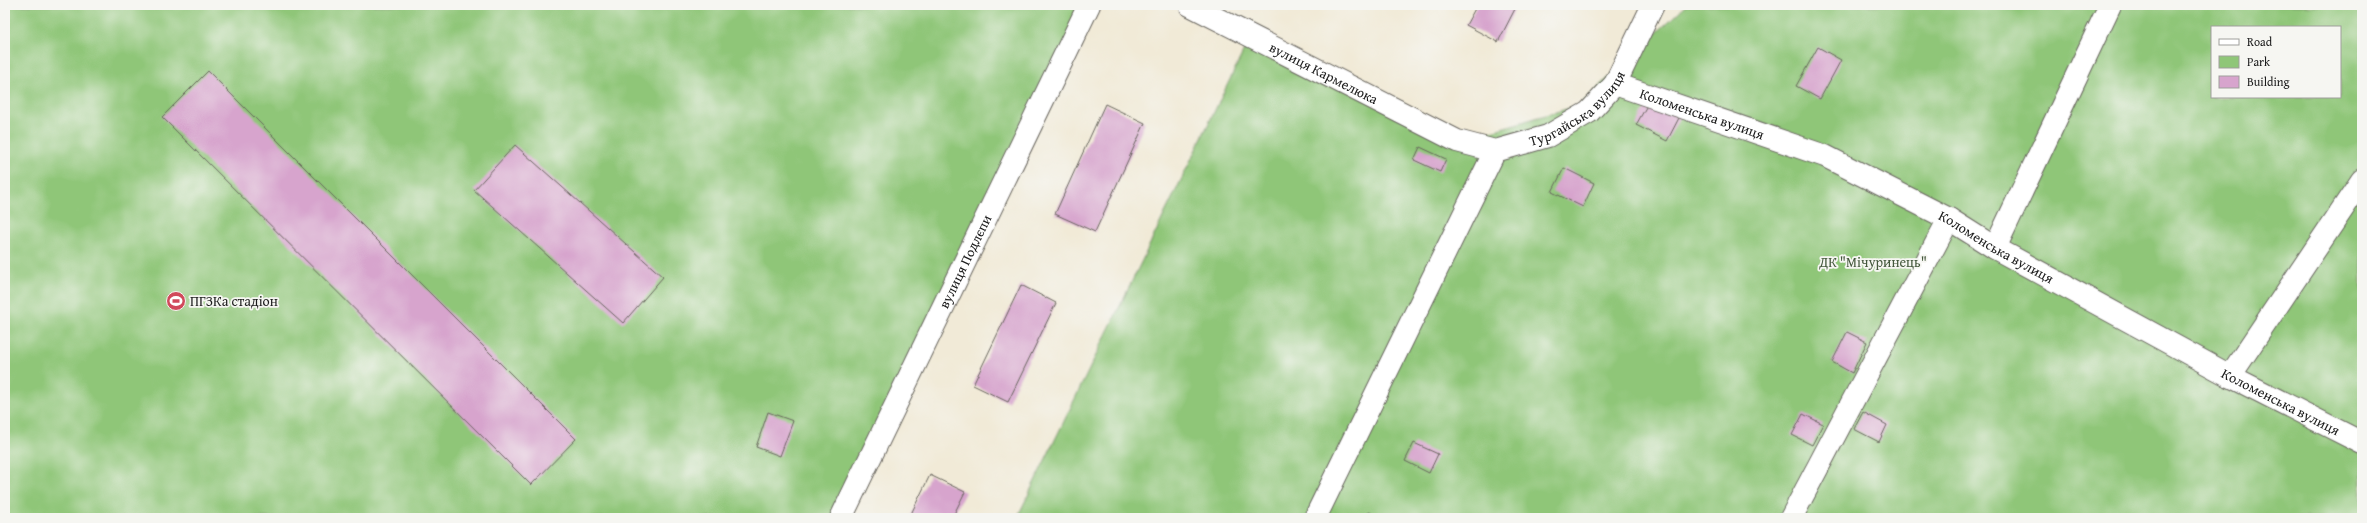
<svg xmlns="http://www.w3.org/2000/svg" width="2367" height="523" font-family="'Gentium Book Plus',serif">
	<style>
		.green { fill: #8fc678; stroke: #56714a; fill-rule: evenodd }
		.building { fill: #d7a4cd }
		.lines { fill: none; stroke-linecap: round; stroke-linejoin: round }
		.minor-casing { stroke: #67645d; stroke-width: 24 }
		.minor { stroke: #fff; stroke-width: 22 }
		.labels { text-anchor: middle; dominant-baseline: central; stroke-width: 3.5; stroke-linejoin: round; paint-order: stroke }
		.street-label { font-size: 14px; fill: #1c1c1c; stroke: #f6f6f2 }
		.park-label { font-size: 14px; fill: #44583c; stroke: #f6f6f2 }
		.poi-label { font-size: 14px; fill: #1c1c1c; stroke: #f6f6f2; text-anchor: start }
	</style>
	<rect width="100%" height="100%" fill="#f6f6f2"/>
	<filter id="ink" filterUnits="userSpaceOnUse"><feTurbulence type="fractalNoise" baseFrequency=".025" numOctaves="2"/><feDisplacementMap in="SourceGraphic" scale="8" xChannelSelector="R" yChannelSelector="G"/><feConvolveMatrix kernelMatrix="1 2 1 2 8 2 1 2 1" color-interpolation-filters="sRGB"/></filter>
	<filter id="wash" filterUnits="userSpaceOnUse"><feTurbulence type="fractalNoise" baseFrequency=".012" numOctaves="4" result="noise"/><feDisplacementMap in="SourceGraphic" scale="16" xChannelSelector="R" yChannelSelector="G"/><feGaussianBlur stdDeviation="0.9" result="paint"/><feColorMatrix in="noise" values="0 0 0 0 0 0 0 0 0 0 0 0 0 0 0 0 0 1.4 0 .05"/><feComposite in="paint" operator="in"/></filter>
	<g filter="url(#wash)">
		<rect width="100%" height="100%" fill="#f1ead7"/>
		<path class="green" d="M5,5H1089L841,518H5Z
			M1686,5H2362V518H1017L1251,36L1457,141L1580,105ZM2212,27H2340V97H2212Z"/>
		<g id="blocks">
			<path class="building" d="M1477,5H1507L1515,9L1498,42L1466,25Z
				M1818,47L1841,60L1820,99L1796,86Z
				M208,71L576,439L531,485L162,117Z
				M1650,100L1680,116L1667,141L1636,125Z
				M1105,104L1145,123L1095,232L1055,214Z
				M515,145L663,277L623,323L474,190Z
				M1420,147L1446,159L1440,172L1414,160Z
				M1564,168L1594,183L1583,207L1552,192Z
				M1021,285L1056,303L1008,402L973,385Z
				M1847,332L1867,342L1852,373L1832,362Z
				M768,412L793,421L780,456L756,447Z
				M1863,412L1887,425L1879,442L1854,429Z
				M1803,414L1823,424L1812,445L1792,435Z
				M1414,443L1438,454L1429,473L1405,461Z
				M930,475L965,492L952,518H909Z
				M1369,512L1382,518H1366Z"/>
		</g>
	</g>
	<g filter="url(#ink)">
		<use href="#blocks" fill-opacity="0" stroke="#67645d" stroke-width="1"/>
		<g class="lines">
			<g class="minor-casing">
				<g id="minor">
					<path id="s1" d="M1190,5L1457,141L1495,151L1548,136L1589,112L1615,84L1653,5"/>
					<path id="s2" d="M1615,84L1825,156L1949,219L1995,248L2230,376L2362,443"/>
					<path d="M1995,248L2110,5"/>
					<path d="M2230,376L2362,180"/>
					<path id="s3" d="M841,518L1089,5"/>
					<path d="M1315,518L1495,151"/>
					<path d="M1791,518L1949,219"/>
				</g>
			</g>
			<use href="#minor" class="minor"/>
		</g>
	</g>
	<defs>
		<g id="stadium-disc" transform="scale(1)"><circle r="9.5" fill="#d1495b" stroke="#f6f6f2"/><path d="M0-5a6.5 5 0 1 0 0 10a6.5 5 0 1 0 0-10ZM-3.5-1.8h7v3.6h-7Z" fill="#fff"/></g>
	</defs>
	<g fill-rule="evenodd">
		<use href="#stadium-disc" x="176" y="301"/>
	</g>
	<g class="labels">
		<g class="street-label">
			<text stroke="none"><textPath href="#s1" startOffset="150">вулиця Кармелюка</textPath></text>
			<text stroke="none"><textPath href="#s1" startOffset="434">Тургайська вулиця</textPath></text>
			<text stroke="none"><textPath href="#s2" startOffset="92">Коломенська вулиця</textPath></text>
			<text stroke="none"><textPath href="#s2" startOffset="416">Коломенська вулиця</textPath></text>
			<text stroke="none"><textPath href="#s3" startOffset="285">вулиця Подлєпи</textPath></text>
			<text stroke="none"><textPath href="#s2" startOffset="740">Коломенська вулиця</textPath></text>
		</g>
		<g class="park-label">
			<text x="1873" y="262">ДК "Мічуринець"</text>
		</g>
		<g class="poi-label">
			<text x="190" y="301">ПГЗКа стадіон</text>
		</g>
	</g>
	<rect width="2367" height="523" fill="none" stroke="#f6f6f2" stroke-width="20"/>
	<rect x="2211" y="26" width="130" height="72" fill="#f6f6f2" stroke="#9f9f9c"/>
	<rect x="2219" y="39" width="20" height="6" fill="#ffffff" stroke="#9f9f9c"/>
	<text x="2247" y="46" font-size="12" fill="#1c1c1c">Road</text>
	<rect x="2219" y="56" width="20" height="12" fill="#8fc678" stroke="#9f9f9c"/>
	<text x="2247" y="66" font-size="12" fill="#1c1c1c">Park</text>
	<rect x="2219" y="76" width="20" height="12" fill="#d7a4cd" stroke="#9f9f9c"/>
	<text x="2247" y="86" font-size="12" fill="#1c1c1c">Building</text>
</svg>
